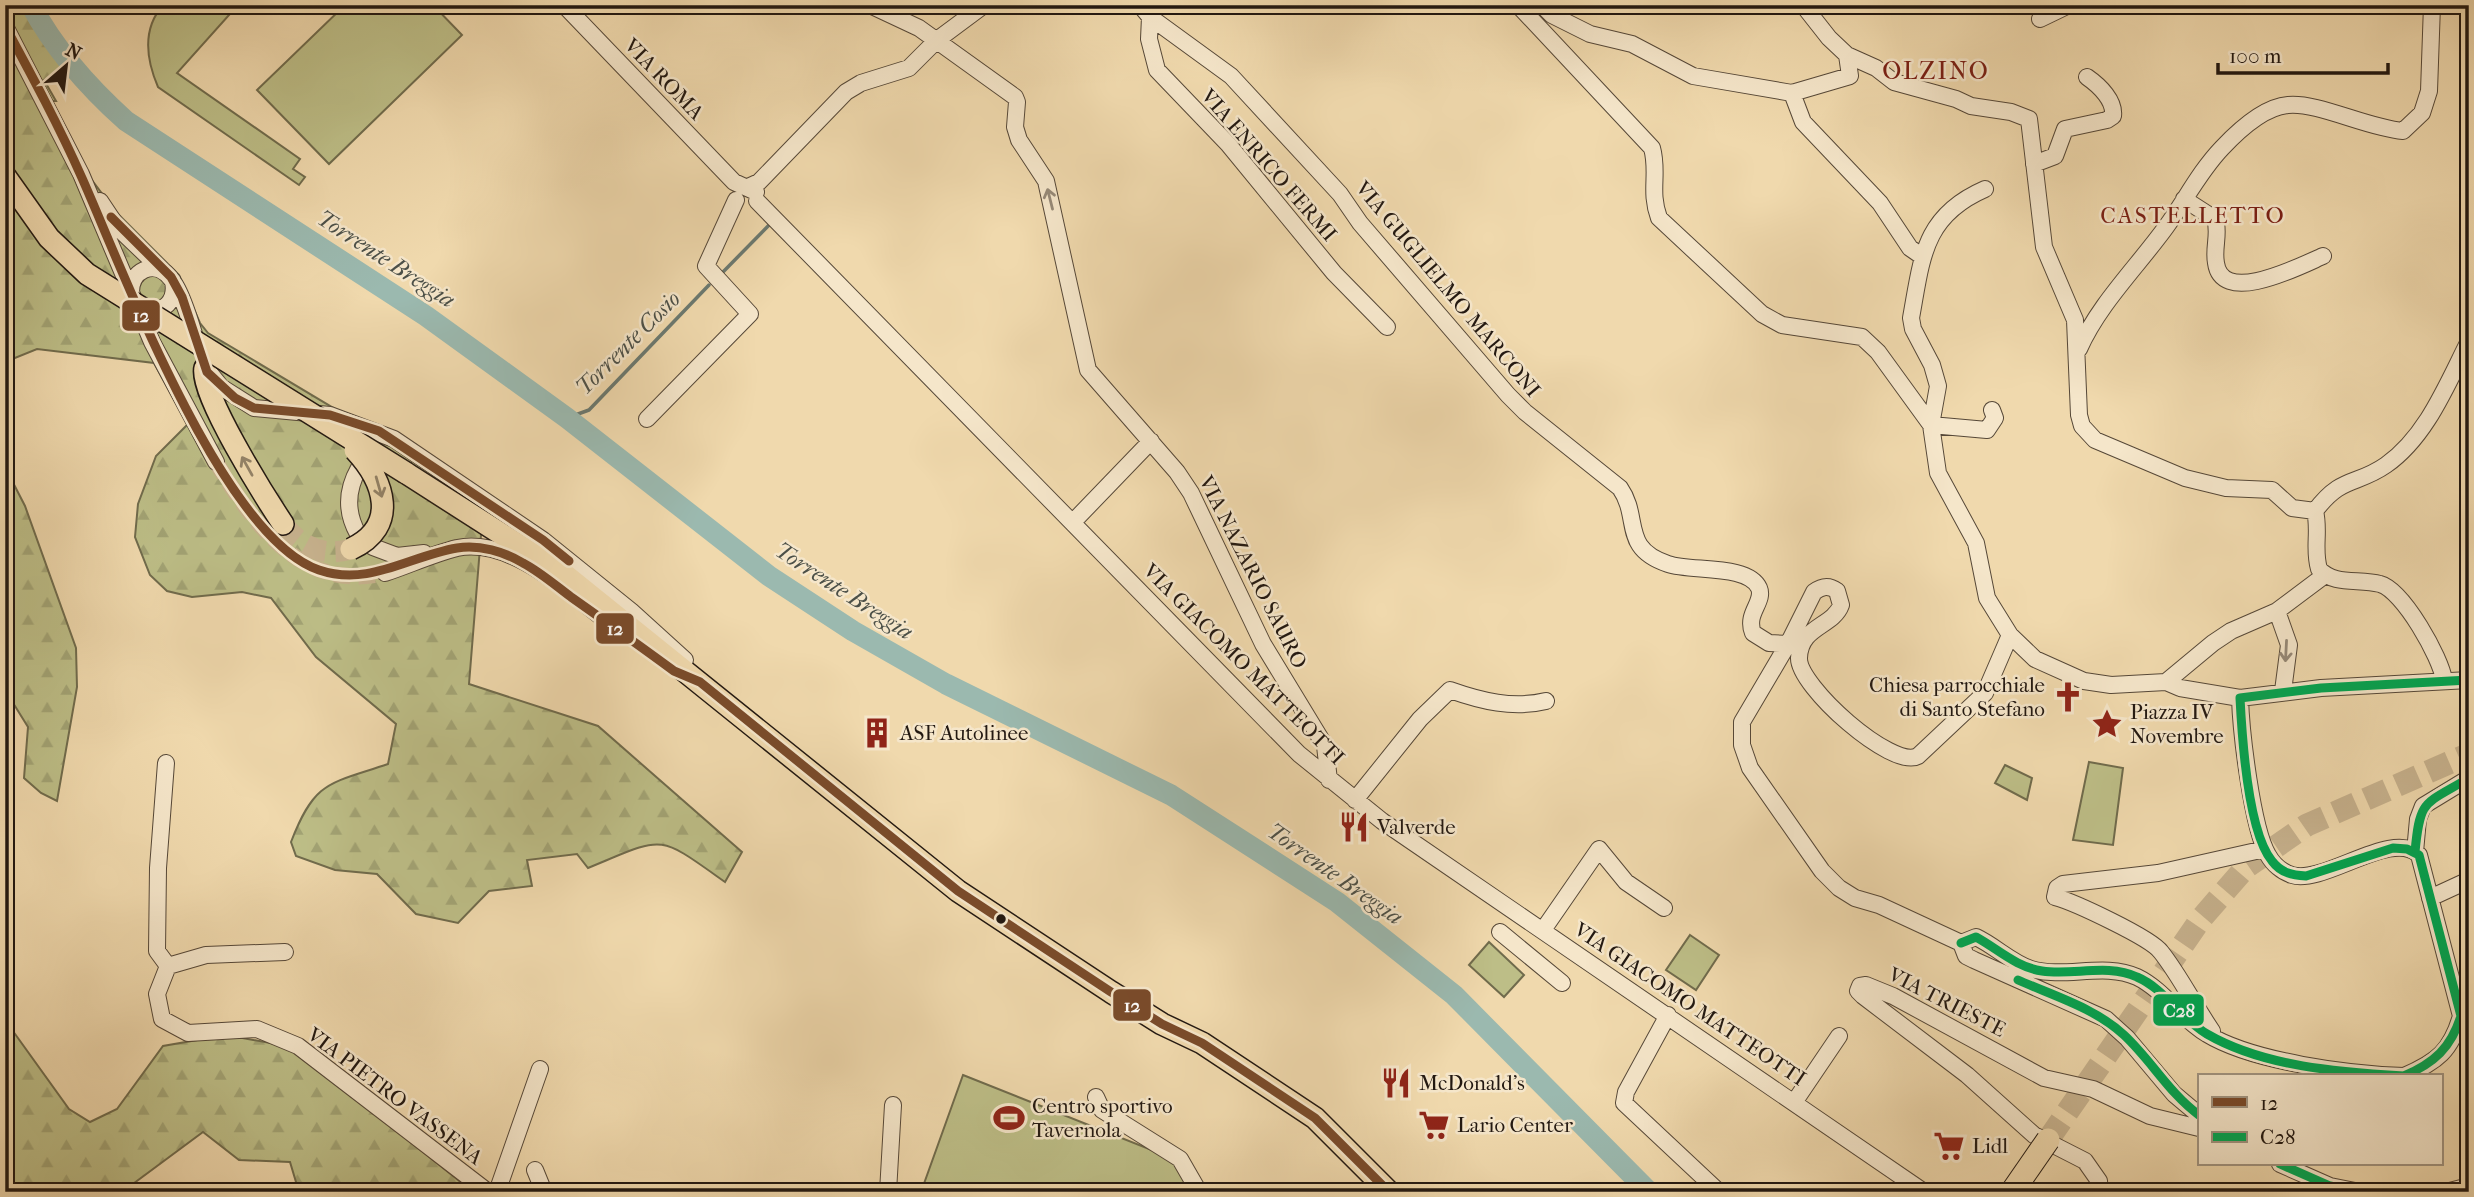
<svg xmlns="http://www.w3.org/2000/svg" width="2474" height="1197" font-family="'IM FELL French Canon',serif">
	<style>
		.green { fill: #bdbe87; stroke: #706b4c; stroke-width: 2 }
		.forest { fill: url(#forest-firs); stroke: #706b4c; stroke-width: 2 }
		.lines { fill: none; stroke-linecap: round; stroke-linejoin: round }
		.stream { stroke: #6b7970; stroke-width: 3.5 }
		.river { stroke: #9bb9af; stroke-width: 21 }
		.minor-tunnel { stroke: #c7b28e; stroke-width: 16; stroke-dasharray: 16 8; stroke-linecap: butt }
		.major-tunnel { stroke: #c7b28e; stroke-width: 21; stroke-dasharray: 21 10; stroke-linecap: butt }
		.highway-tunnel { stroke: #c7b28e; stroke-width: 23; stroke-dasharray: 23 11; stroke-linecap: butt }
		.minor-casing { stroke: #564838; stroke-width: 18 }
		.major-casing { stroke: #221811; stroke-width: 24 }
		.minor { stroke: #f5e6ca; stroke-width: 16 }
		.major { stroke: #f0d9ad; stroke-width: 21 }
		.major-bridge-casing { stroke: #221811; stroke-width: 24; stroke-linecap: butt }
		.highway-bridge-casing { stroke: #221811; stroke-width: 25; stroke-linecap: butt }
		.major-bridge { stroke: #f0d9ad; stroke-width: 21 }
		.highway-bridge { stroke: #f0d9ad; stroke-width: 23 }
		.bus-1-casing { stroke: #f5e6ca; stroke-width: 14 }
		.bus-2-casing { stroke: #f5e6ca; stroke-width: 14 }
		.bus-1 { stroke: #7a4b2a; stroke-width: 9 }
		.bus-2 { stroke: #00a651; stroke-width: 9 }
		.oneway { stroke: #968977 }
		.oneway2 { stroke: #938267 }
		.bus-dot { fill: #221811; stroke: #f5e6ca; stroke-width: 2.5 }
		.labels { text-anchor: middle; dominant-baseline: central; stroke-width: 5; stroke-linejoin: round; paint-order: stroke }
		.street-label { font-size: 21px; fill: #221811; stroke: #f5e6ca }
		.poi-label { font-size: 21px; fill: #221811; stroke: #f5e6ca; text-anchor: start }
		.neighbourhood-label { font-size: 23px; letter-spacing: 2px; fill: #7a1f14; stroke: #f5e6ca }
		.water-label { font-size: 23px; font-style: italic; fill: #4c5048; stroke: #f5e6ca }
		.quarter-label { font-size: 24px; letter-spacing: 2px; fill: #7a1f14; stroke: #f5e6ca }
		.line-badge { stroke: #f5e6ca; stroke-width: 2.5 }
		.badge-label { font-size: 19px; text-anchor: middle; font-weight: bold; fill: #fff }
	</style>
	<defs>
		<pattern id="forest-firs" width="22" height="20" patternUnits="userSpaceOnUse" patternTransform="scale(1.75)"><rect width="22" height="20" fill="#bdbe87"/><path d="M5 1l3.5 6h-7zM16 11l3.5 6h-7z" fill="#a2a374"/></pattern>
	</defs>
	<rect width="100%" height="100%" fill="#f0d9ad"/>
	<filter id="stains"><feTurbulence type="fractalNoise" baseFrequency=".00286" numOctaves="4"/><feColorMatrix values="0 0 0 0 .2 0 0 0 0 .09 0 0 0 0 .02 0 0 0 .5 -.17"/></filter>
	<radialGradient id="worn" r=".72"><stop offset=".6" stop-color="#630" stop-opacity="0"/><stop offset="1" stop-color="#630" stop-opacity=".3"/></radialGradient>
	<path class="green" d="M163,5H238L177,73L300,159L293,169L305,177L299,185L158,87C146,59 142,29 163,5Z
		M345,5H433L462,35L329,164L257,90Z
		M2089,762L2123,768L2113,845L2073,840Z
		M2005,765L2032,778L2027,800L1995,783Z
		M1690,935L1719,955L1696,990L1666,970Z
		M1489,942L1524,975L1504,997L1469,965Z
		M963,1075L1177,1160L1196,1192H921Z"/>
	<path class="forest" d="M5,5H38L64,73L44,80L56,101H50L82,167L116,212L179,275L200,323L208,333L484,498L469,684L598,726L742,852L725,882C656,833 666,836 588,868L577,854L527,860L532,886L489,891L458,923L416,914L377,874L335,870L296,856L291,842C315,780 329,784 388,764L396,724L316,657L271,598L242,592L192,597L167,591L150,575L135,537L138,504L156,456L188,424L154,363L37,349L5,362Z
		M5,467L25,506L76,648L77,687L57,801L41,793L24,778L28,727L5,690Z
		M5,1020L69,1109L90,1122L117,1109L163,1046L226,1035L292,1047L473,1192H299L290,1162L239,1160L203,1132L122,1192H5Z"/>
	<g class="lines">
		<path class="stream" d="M723,272L772,222
			M567,418L589,410L709,285"/>
		<path class="river" d="M31,5C55,50 88,87 126,121L426,316L567,418L769,576L853,631L946,684L1171,795L1337,902L1454,995L1649,1192"/>
		<path class="minor-tunnel" d="M216,462C253,524 303,593 385,573"/>
		<path class="major-tunnel" d="M283,524C300,547 323,557 351,549"/>
		<path class="highway-tunnel" d="M2048,1140L2200,920L2245,868L2307,825L2469,754"/>
		<g class="minor-casing">
			<path id="minor" d="M564,5L734,182L756,192
				M870,5L919,28L1015,97L1017,102L1015,127L1019,140L1046,181L1088,370L1177,472L1191,493L1263,644L1325,746L1329,780
				M1140,5L1150,17L1231,76L1340,194L1360,223L1508,395L1525,412L1620,488C1641,518 1620,548 1668,564C1691,572 1748,564 1759,588C1765,602 1745,613 1753,633L1769,643L1788,644
				M1518,5L1652,148C1659,173 1649,191 1659,218L1762,314L1782,325L1862,337L1878,352L1931,425
				M1542,5L1552,15L1590,34L1632,44L1693,76L1792,93L1803,122L1880,203L1910,248L1923,257
				M1803,5L1829,38L1847,55L1876,68L1894,82L1956,99L1971,106L2011,112L2029,119L2044,247L2075,320L2079,415L2082,426L2095,440L2185,478L2226,488L2272,490L2292,508L2315,511
				M1150,17L1149,39L1157,70L1228,144L1334,273L1387,327
				M2040,19L2069,5
				M5,26L81,174L152,342L216,462
				M1792,93L1850,76L1847,55
				M2034,164L2055,156L2065,129L2107,120L2113,116C2115,101 2100,86 2087,77
				M748,187L759,182L846,92L861,83L909,68L937,40L984,5
				M1985,189C1923,216 1922,258 1911,318L1913,329L1932,365L1938,386L1931,425L1938,473L1976,543L1987,598L2010,635L2035,659L2084,681L2111,685L2166,682L2180,688L2240,698L2321,688L2469,680
				M2184,199L2215,219C2220,233 2213,248 2216,263C2222,307 2302,265 2323,256
				M100,201L118,228L161,269
				M757,201L1299,754L1382,821L1924,1192
				M131,292C131,283 135,274 144,270C177,255 190,326 198,346
				M144,309C164,314 177,301 173,281
				M2079,349C2099,304 2137,267 2166,227C2185,201 2199,172 2222,148C2238,131 2263,107 2288,105C2318,102 2367,128 2403,131L2422,113L2429,91L2432,5
				M205,367L221,387L254,408L330,415L394,439L543,540L631,611L685,660
				M647,419L750,314L706,266L736,200
				M1931,425L1987,430L1995,418L1992,410
				M2315,511C2320,531 2313,549 2319,569C2334,586 2360,578 2380,584C2403,590 2441,658 2444,680
				M2315,511C2342,475 2356,486 2386,465C2427,436 2447,384 2469,341
				M1073,522L1151,441
				M358,534C345,511 347,489 359,468
				M373,547L397,556L424,553
				M385,573C409,565 433,554 457,548C511,537 568,592 608,622
				M2277,611L2289,645L2283,691
				M2166,682L2213,643L2231,631L2277,611L2325,575
				M2240,698C2241,731 2252,828 2268,855C2273,864 2282,872 2292,875C2324,885 2393,828 2419,855L2461,1016C2451,1051 2437,1062 2404,1076
				M166,763L158,868L157,951L168,966
				M1355,800L1420,719L1450,690C1481,701 1513,709 1546,701
				M2415,852L2418,819L2423,806L2469,778
				M2430,898L2469,880
				M1543,930L1599,849L1626,882L1664,908
				M1500,932L1562,983
				M1961,943L1879,905L1855,898L1839,888L1822,871L1750,768L1742,745V722L1788,644L1814,592C1822,586 1829,585 1837,591L1841,605C1833,627 1800,626 1799,658C1798,686 1892,770 1918,756L1985,693L2010,635
				M1961,943L1976,937C1995,946 2012,963 2031,969C2065,979 2104,962 2137,977C2164,990 2181,1019 2207,1034C2253,1062 2349,1074 2404,1076
				M1961,943L1966,956L1974,960L2106,1019L2127,1038L2174,1094L2199,1115
				M285,952L206,955L168,966L157,994L162,1019L188,1033L257,1029L298,1046L488,1192
				M1668,1015L1626,1092L1624,1103L1719,1192
				M2212,1031C2194,1005 2180,976 2161,952C2151,938 2074,902 2055,897L2057,888L2063,884L2158,873L2265,849
				M1096,1097L1102,1110L1180,1159L1199,1192
				M1795,1101L1839,1036
				M2280,1164L2330,1186L2360,1192
				M535,1170L544,1192
				M497,1192L540,1069
				M888,1192L893,1105
				M2100,1192L2099,1181L2085,1161L2034,1135L1967,1075L1863,996L1858,991L1860,986L1866,985L1893,996L2044,1078L2093,1089L2150,1116L2199,1128
				M2446,1192L2469,1186"/>
		</g>
		<g class="major-casing">
			<path id="major" d="M205,368C198,391 267,500 283,524
				M406,473L564,574L958,891L1111,992L1162,1024L1202,1043L1315,1118L1389,1192"/>
		</g>
		<use href="#minor" class="minor"/>
		<use href="#major" class="major"/>
		<g class="major-bridge-casing">
			<path id="major-bridge" d="M5,176L49,238L87,274L406,473
				M351,549C400,526 384,481 355,450"/>
		</g>
		<g class="highway-bridge-casing">
			<path id="highway-bridge" d="M2012,1192L2048,1140"/>
		</g>
		<use href="#major-bridge" class="major-bridge"/>
		<use href="#highway-bridge" class="highway-bridge"/>
		<g class="bus-1-casing">
			<path id="bus-1" d="M5,26C32,76 59,126 82,178C123,270 222,537 319,570C369,587 409,556 457,548C479,544 505,552 523,563C540,572 555,585 571,597C605,621 640,646 674,671L700,682L958,891L1111,992L1162,1024L1202,1043L1315,1118L1389,1192
				M111,217L171,277L182,297L207,372L235,398L254,408L330,415L379,431L543,540L569,561"/>
		</g>
		<g class="bus-2-casing">
			<path id="bus-2" d="M2415,852C2420,798 2424,805 2469,778
				M1961,943L1976,937C1998,949 2016,967 2042,971C2073,976 2107,963 2137,977C2165,989 2181,1019 2207,1034C2264,1067 2339,1072 2404,1076
				M2018,980C2054,996 2095,1008 2124,1035C2151,1060 2169,1093 2199,1115
				M2404,1076C2434,1063 2451,1048 2461,1016L2419,855L2407,849L2393,848L2306,876C2292,875 2281,873 2272,861C2248,832 2242,737 2240,698L2321,688L2469,680
				M2280,1164L2330,1186L2359,1192"/>
		</g>
		<use href="#bus-1" class="bus-1"/>
		<use href="#bus-2" class="bus-2"/>
	</g>
	<defs><path id="oneway-shaft" d="M-6 0H5M1.5-3L5.5 0L1.5 3" fill="none" stroke-width="1.6" stroke-linecap="round" stroke-linejoin="round" transform="scale(1.75)"/></defs>
	<g class="oneway">
		<use href="#oneway-shaft" transform="translate(1050 199) rotate(-104)"/>
		<use href="#oneway-shaft" transform="translate(2286 651) rotate(93)"/>
	</g>
	<g class="oneway2">
		<use href="#oneway-shaft" transform="translate(247 466) rotate(-119)"/>
		<use href="#oneway-shaft" transform="translate(379 487) rotate(74)"/>
	</g>
	<defs>
		<g id="church-bare" transform="scale(2.415)"><path d="M-1.2-6h2.4v3.5h3.3v2.4h-3.3V6h-2.4V-.1h-3.3v-2.4h3.3Z" fill="#8f2418" stroke="#f5e6ca" stroke-width="2.5" paint-order="stroke"/></g>
		<g id="sight-bare" transform="scale(2.415)"><path d="M0-6L1.8-2.2L6-1.7L2.9 1.2L3.7 5.4L0 3.3L-3.7 5.4L-2.9 1.2L-6-1.7L-1.8-2.2Z" fill="#8f2418" stroke="#f5e6ca" stroke-width="2.5" paint-order="stroke"/></g>
		<g id="building-bare" transform="scale(2.415)"><path d="M-4-6H4V6H1V3H-1V6H-4ZM-2.5-4.3h1.7v1.8h-1.7ZM.8-4.3h1.7v1.8H.8ZM-2.5-1h1.7V.8h-1.7ZM.8-1h1.7V.8H.8Z" fill="#8f2418" stroke="#f5e6ca" stroke-width="2.5" paint-order="stroke"/></g>
		<g id="restaurant-bare" transform="scale(2.415)"><path d="M-5-6h1v4h1v-4h1v4h1v-4h1v5L-1.5 .5V6h-2V.5L-5-1ZM5-6V6H3V1.5H1.5Q1.5-4 5-6Z" fill="#8f2418" stroke="#f5e6ca" stroke-width="2.5" paint-order="stroke"/></g>
		<g id="stadium-bare" transform="scale(2.415)"><path d="M0-5a6.5 5 0 1 0 0 10a6.5 5 0 1 0 0-10ZM-3.5-1.8h7v3.6h-7Z" fill="#8f2418" stroke="#f5e6ca" stroke-width="2.5" paint-order="stroke"/></g>
		<g id="supermarket-bare" transform="scale(2.415)"><path d="M-6-5.5h2.5l.6 2H6L4.5 2H-2.5L-4.4-4H-6ZM-1.5 3.2a1.3 1.3 0 1 0 .1 0ZM3 3.2a1.3 1.3 0 1 0 .1 0Z" fill="#8f2418" stroke="#f5e6ca" stroke-width="2.5" paint-order="stroke"/></g>
	</defs>
	<g fill-rule="evenodd">
		<use href="#church-bare" x="2068" y="697"/>
		<use href="#sight-bare" x="2107" y="724"/>
		<use href="#building-bare" x="877" y="733"/>
		<use href="#restaurant-bare" x="1354" y="827"/>
		<use href="#restaurant-bare" x="1396" y="1083"/>
		<use href="#stadium-bare" x="1009" y="1118"/>
		<use href="#supermarket-bare" x="1434" y="1125"/>
		<use href="#supermarket-bare" x="1949" y="1146"/>
	</g>
	<circle class="bus-dot" cx="1001" cy="919" r="6"/>
	<g class="labels">
		<g class="street-label">
			<text transform="translate(664 79) rotate(46)">VIA ROMA</text>
			<text transform="translate(1269 165) rotate(49)">VIA ENRICO FERMI</text>
			<text transform="translate(1448 289) rotate(50)">VIA GUGLIELMO MARCONI</text>
			<text transform="translate(1253 572) rotate(63)">VIA NAZARIO SAURO</text>
			<text transform="translate(1244 664) rotate(45)">VIA GIACOMO MATTEOTTI</text>
			<text transform="translate(1947 1002) rotate(27)">VIA TRIESTE</text>
			<text transform="translate(1690 1004) rotate(34)">VIA GIACOMO MATTEOTTI</text>
			<text transform="translate(395 1096) rotate(37)">VIA PIETRO VASSENA</text>
		</g>
		<g class="poi-label">
			<text x="2045" y="685" text-anchor="end">Chiesa parrocchiale<tspan x="2045" dy="24">di Santo Stefano</tspan></text>
			<text x="2130" y="712">Piazza IV<tspan x="2130" dy="24">Novembre</tspan></text>
			<text x="900" y="733">ASF Autolinee</text>
			<text x="1377" y="827">Valverde</text>
			<text x="1419" y="1083">McDonald's</text>
			<text x="1032" y="1106">Centro sportivo<tspan x="1032" dy="24">Tavernola</tspan></text>
			<text x="1457" y="1125">Lario Center</text>
			<text x="1972" y="1146">Lidl</text>
		</g>
		<g class="neighbourhood-label">
			<text x="2193" y="215">CASTELLETTO</text>
		</g>
		<g class="water-label">
			<text transform="translate(386 259) rotate(33)">Torrente Breggia</text>
			<text transform="translate(628 343) rotate(-45)">Torrente Cosio</text>
			<text transform="translate(844 591) rotate(33)">Torrente Breggia</text>
			<text transform="translate(1335 874) rotate(35)">Torrente Breggia</text>
		</g>
		<g class="quarter-label">
			<text x="1936" y="71">OLZINO</text>
		</g>
	</g>
	<g class="line-badge">
		<rect x="121" y="299" width="40" height="33" rx="7" fill="#7a4b2a"/>
		<rect x="595" y="612" width="40" height="33" rx="7" fill="#7a4b2a"/>
		<rect x="1112" y="988" width="40" height="34" rx="7" fill="#7a4b2a"/>
		<rect x="2152" y="993" width="53" height="34" rx="7" fill="#00a651"/>
	</g>
	<g class="badge-label">
		<text x="141" y="322">12</text>
		<text x="615" y="635">12</text>
		<text x="1132" y="1012">12</text>
		<text x="2179" y="1017">C28</text>
	</g>
	<rect width="2474" height="1197" fill="none" stroke="#f0d9ad" stroke-width="28"/>
	<rect x="7" y="7" width="2460" height="1183" fill="none" stroke="#221811" stroke-width="3.5"/>
	<rect x="14" y="14" width="2446" height="1169" fill="none" stroke="#221811" stroke-width="2"/>
	<rect x="2198" y="1074" width="245" height="91" fill="#f5e6ca" stroke="#a19480" stroke-width="2"/>
	<rect x="2212" y="1097" width="35" height="10" fill="#7a4b2a" stroke="#a19480" stroke-width="2"/>
	<text x="2260" y="1110" font-size="21" fill="#221811">12</text>
	<rect x="2212" y="1132" width="35" height="10" fill="#00a651" stroke="#a19480" stroke-width="2"/>
	<text x="2260" y="1144" font-size="21" fill="#221811">C28</text>
	<g transform="translate(66 66) rotate(28)" stroke="#f5e6ca" stroke-width="5" paint-order="stroke">
	<path d="M0-5L12 26L0 18L-12 26Z" fill="#221811"/>
	<text y="-10" font-size="19" font-weight="bold" text-anchor="middle" fill="#221811">N</text>
	</g>
	<path d="M2218 63v10h170v-10" fill="none" stroke="#221811" stroke-width="3.5"/>
	<text x="2229" y="63" font-size="21" fill="#221811" stroke="#f5e6ca" stroke-width="5" paint-order="stroke">100 m</text>
	<rect width="100%" height="100%" filter="url(#stains)"/>
	<rect width="100%" height="100%" fill="url(#worn)"/>
</svg>
